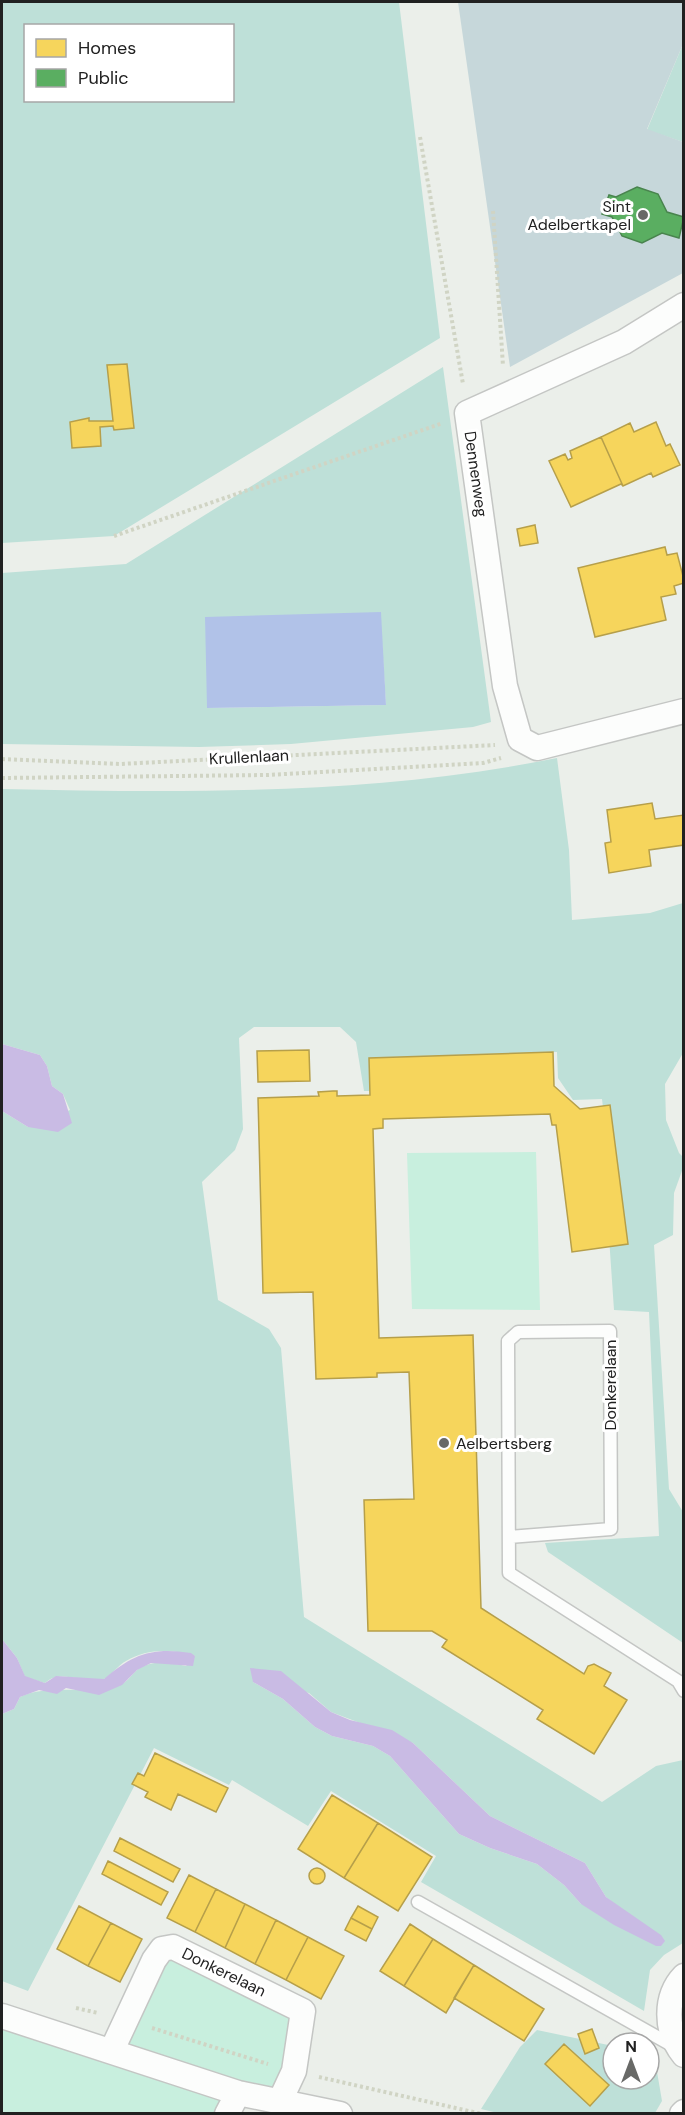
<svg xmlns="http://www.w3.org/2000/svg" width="685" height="2115" font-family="'DM Sans',sans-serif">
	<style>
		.grass { fill: #c8efde }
		.forest { fill: #bee0d8; fill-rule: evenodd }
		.cemetery { fill: #c6d7da }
		.pitch { fill: #b1c2e8 }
		.water { fill: #c9bbe4 }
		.homes { fill: #f6d55c; stroke: #b69f4a; stroke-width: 1.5 }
		.public { fill: #5aae61; stroke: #49844e; stroke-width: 1.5 }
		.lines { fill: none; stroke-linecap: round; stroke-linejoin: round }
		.lane-casing { stroke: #c4c6c4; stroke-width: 15 }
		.street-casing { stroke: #c4c6c4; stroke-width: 27 }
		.path { stroke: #d0d4c4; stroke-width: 4; stroke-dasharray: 3 3; stroke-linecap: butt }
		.lane { stroke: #fcfdfc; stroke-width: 12 }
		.street { stroke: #fcfdfc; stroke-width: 24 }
		.poi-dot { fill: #686967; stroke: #fff; stroke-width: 2 }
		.labels { text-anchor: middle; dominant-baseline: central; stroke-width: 6; stroke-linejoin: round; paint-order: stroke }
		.poi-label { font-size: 16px; fill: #212121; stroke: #fff; text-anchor: end }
		.street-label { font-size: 16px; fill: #212121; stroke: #fff }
	</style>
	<rect width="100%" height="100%" fill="#ebefea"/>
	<path class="grass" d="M536,1152L540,1310L412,1309L407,1153Z
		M163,1950L301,2013L280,2098L117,2049Z
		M2,2021L231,2095L221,2113H2Z"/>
	<path class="forest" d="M2,2H399L440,338L114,536L2,543ZM26,26H232V100H26Z
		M683,44V142L647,130Z
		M443,367L491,722L473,727L291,744L199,747L2,744V573L126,564ZM380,612L386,705L207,708Z
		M557,758L569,850L572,920L650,913L683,903V1053L665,1084L666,1120L679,1153L683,1157V1168L674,1193L673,1235L654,1245L669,1489L683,1512V1643L548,1552L545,1543L659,1536L649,1312L614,1310L609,1237L618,1235L602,1099L573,1100L558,1078L557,1052L382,1058V1091H364L356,1042L340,1027H254L239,1038L243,1129L235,1150L202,1182L218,1300L269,1329L281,1348L304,1617L602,1802L656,1766L683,1760V1943L664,1955L650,1970L644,2011L421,1882L436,1856L331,1791L308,1826L232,1780L229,1785L154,1748L28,1991L2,1981V1714L14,1709L20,1697C51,1683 86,1696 119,1685C127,1683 131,1675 137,1670C152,1659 170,1663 186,1666L195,1656C171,1649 148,1648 126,1661C118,1665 112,1675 104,1679C86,1686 61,1667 45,1683L25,1677L17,1658L2,1639V1111L28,1127L70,1110L63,1094L52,1086L47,1066L40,1055L2,1044V789C188,793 374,795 557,758ZM253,1682L309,1693L331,1712L413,1743L490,1816L585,1863L606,1897L622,1910L581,1904L564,1885L537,1864L490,1848L459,1834L390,1756L373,1746L332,1736L315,1727L283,1699Z
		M537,2030L613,2046V2079H649V2053L654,2054L662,2101L655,2113L502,2114L481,2109L520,2047Z"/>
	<path class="cemetery" d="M458,2H683V44L647,129L683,142V273L510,367Z"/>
	<path class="pitch" d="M381,612L386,705L207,708L205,617Z"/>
	<path class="water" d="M2,1044L40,1055L47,1066L52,1086L63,1094L72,1123L58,1132L28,1127L2,1111Z
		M2,1639L17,1658L25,1676L45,1683L56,1676L104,1679C133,1654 152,1647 191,1653L195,1656L193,1666L151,1663L137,1670L122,1685L99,1695L66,1688L57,1694L39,1690L20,1697L14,1709L2,1714Z
		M250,1668L281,1671L331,1712L350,1720L392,1730L413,1743L490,1816L585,1863L606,1897L661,1935L665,1941L661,1946H656L614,1925L581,1904L564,1885L537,1864L490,1848L459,1834L390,1756L373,1746L332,1736L315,1727L283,1699L253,1682Z"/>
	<path class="homes" d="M127,364L134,428L114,430L113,426L100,427L101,446L72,448L70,422L89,418V421H113L107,365Z
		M656,422L666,446L670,444L680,465L653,477L651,473L623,486L601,437L630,423L634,432Z
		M601,437L623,486L621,484L571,507L549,461L565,454L568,460L572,458L570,451Z
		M535,525L538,543L520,546L517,529Z
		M665,547L667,555L677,553L684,580V583L674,586L676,594L661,597L666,620L595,637L578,568Z
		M652,803L655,819L684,815V845L649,850L651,866L609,873L605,843L611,842L607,810Z
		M309,1050L310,1081L258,1082L257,1051Z
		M553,1052L554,1086L580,1109L610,1105L628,1244L572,1252L556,1125H552L550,1114L383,1119V1128L373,1129L379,1338L473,1335L481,1608L584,1674L588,1666L594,1664L611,1673L604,1686L627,1700L594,1754L537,1719L543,1710L442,1647L447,1640L432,1631H368L364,1500L414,1499L409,1372L377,1373V1377L316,1379L313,1292L263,1293L258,1098L319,1096L318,1092L333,1091H337V1096L370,1095L369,1058Z
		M155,1753L228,1788L216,1812L178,1794L171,1810L145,1797L148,1792L132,1784L138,1773L144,1776Z
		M332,1795L378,1823L344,1878L298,1849Z
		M378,1823L432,1857L398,1911L344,1878Z
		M120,1838L180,1869L173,1882L114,1851Z
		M108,1861L168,1892L161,1905L102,1874Z
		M309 1876a8 8 0 1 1 16 0a8 8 0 1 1-16 0Z
		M189,1875L216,1889L195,1932L167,1918Z
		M216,1889L245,1904L225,1948L195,1932Z
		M245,1904L276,1920L255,1964L225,1948Z
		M79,1906L111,1923L88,1966L57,1949Z
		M358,1906L378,1917L372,1929L351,1918Z
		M351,1918L372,1929L366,1941L345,1930Z
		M276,1920L308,1937L286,1980L255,1964Z
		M111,1923L142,1939L120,1982L88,1966Z
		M410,1924L433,1939L404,1986L380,1971Z
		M308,1937L344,1956L321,1999L286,1980Z
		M433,1939L474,1965L446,2013L404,1986Z
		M474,1965L544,2009L524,2041L454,1998Z
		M592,2029L599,2048L585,2054L578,2034Z
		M564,2044L609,2085L590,2106L545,2064Z"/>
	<path class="public" d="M637,187L658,194L667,212L684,217L679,238L662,233L642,243L622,236L612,217L602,214L609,195L616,197Z"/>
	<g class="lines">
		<g class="lane-casing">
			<path id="lane" d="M509,1537L611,1529L610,1331L518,1332L508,1341L509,1573L678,1681L684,1691
				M418,1902L675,2047"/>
		</g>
		<g class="street-casing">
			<path id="street" d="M684,305L624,342L467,413L505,686L520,739L537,748L684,711
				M684,1976C664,1997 665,2032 684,2055
				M2,2016L238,2093L340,2114
				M112,2050L154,1960L162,1949L173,1947L303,2011L294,2071L280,2101
				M227,2114L238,2093
				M682,2114L684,2112"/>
		</g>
		<path class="path" d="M420,137L463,384
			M493,211L503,366
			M114,536L443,423
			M2,759L120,764L495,745
			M2,778L267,775L483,763L501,758
			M76,2008L98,2013
			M152,2028L268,2064
			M319,2077L482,2114"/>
		<use href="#lane" class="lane"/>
		<use href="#street" class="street"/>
	</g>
	<g class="poi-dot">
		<circle cx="643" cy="215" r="6"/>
		<circle cx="444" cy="1443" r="6"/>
	</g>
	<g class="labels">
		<g class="poi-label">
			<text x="631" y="206">Sint<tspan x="631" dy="18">Adelbertkapel</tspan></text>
			<text x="456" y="1443" text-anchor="start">Aelbertsberg</text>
		</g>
		<g class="street-label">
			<text transform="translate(476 474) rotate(82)">Dennenweg</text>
			<text transform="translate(249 757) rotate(-3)">Krullenlaan</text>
			<text transform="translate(610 1385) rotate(-90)">Donkerelaan</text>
			<text transform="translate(224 1972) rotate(26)">Donkerelaan</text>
		</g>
	</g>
	<rect width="685" height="2115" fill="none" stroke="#212121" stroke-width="6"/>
	<rect x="24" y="24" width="210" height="78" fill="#ffffff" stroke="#a6a6a6" stroke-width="1.5"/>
	<rect x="36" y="39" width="30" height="18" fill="#f6d55c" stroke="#a6a6a6" stroke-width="1.5"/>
	<text x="78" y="54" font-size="18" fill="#212121">Homes</text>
	<rect x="36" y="69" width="30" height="18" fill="#5aae61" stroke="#a6a6a6" stroke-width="1.5"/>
	<text x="78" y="84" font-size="18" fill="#212121">Public</text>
	<g transform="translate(631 2061)"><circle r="28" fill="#ffffff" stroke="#a6a6a6" stroke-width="1.5"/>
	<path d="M0-4.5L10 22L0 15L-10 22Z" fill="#686967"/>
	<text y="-9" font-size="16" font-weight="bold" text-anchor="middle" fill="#212121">N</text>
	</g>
</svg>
